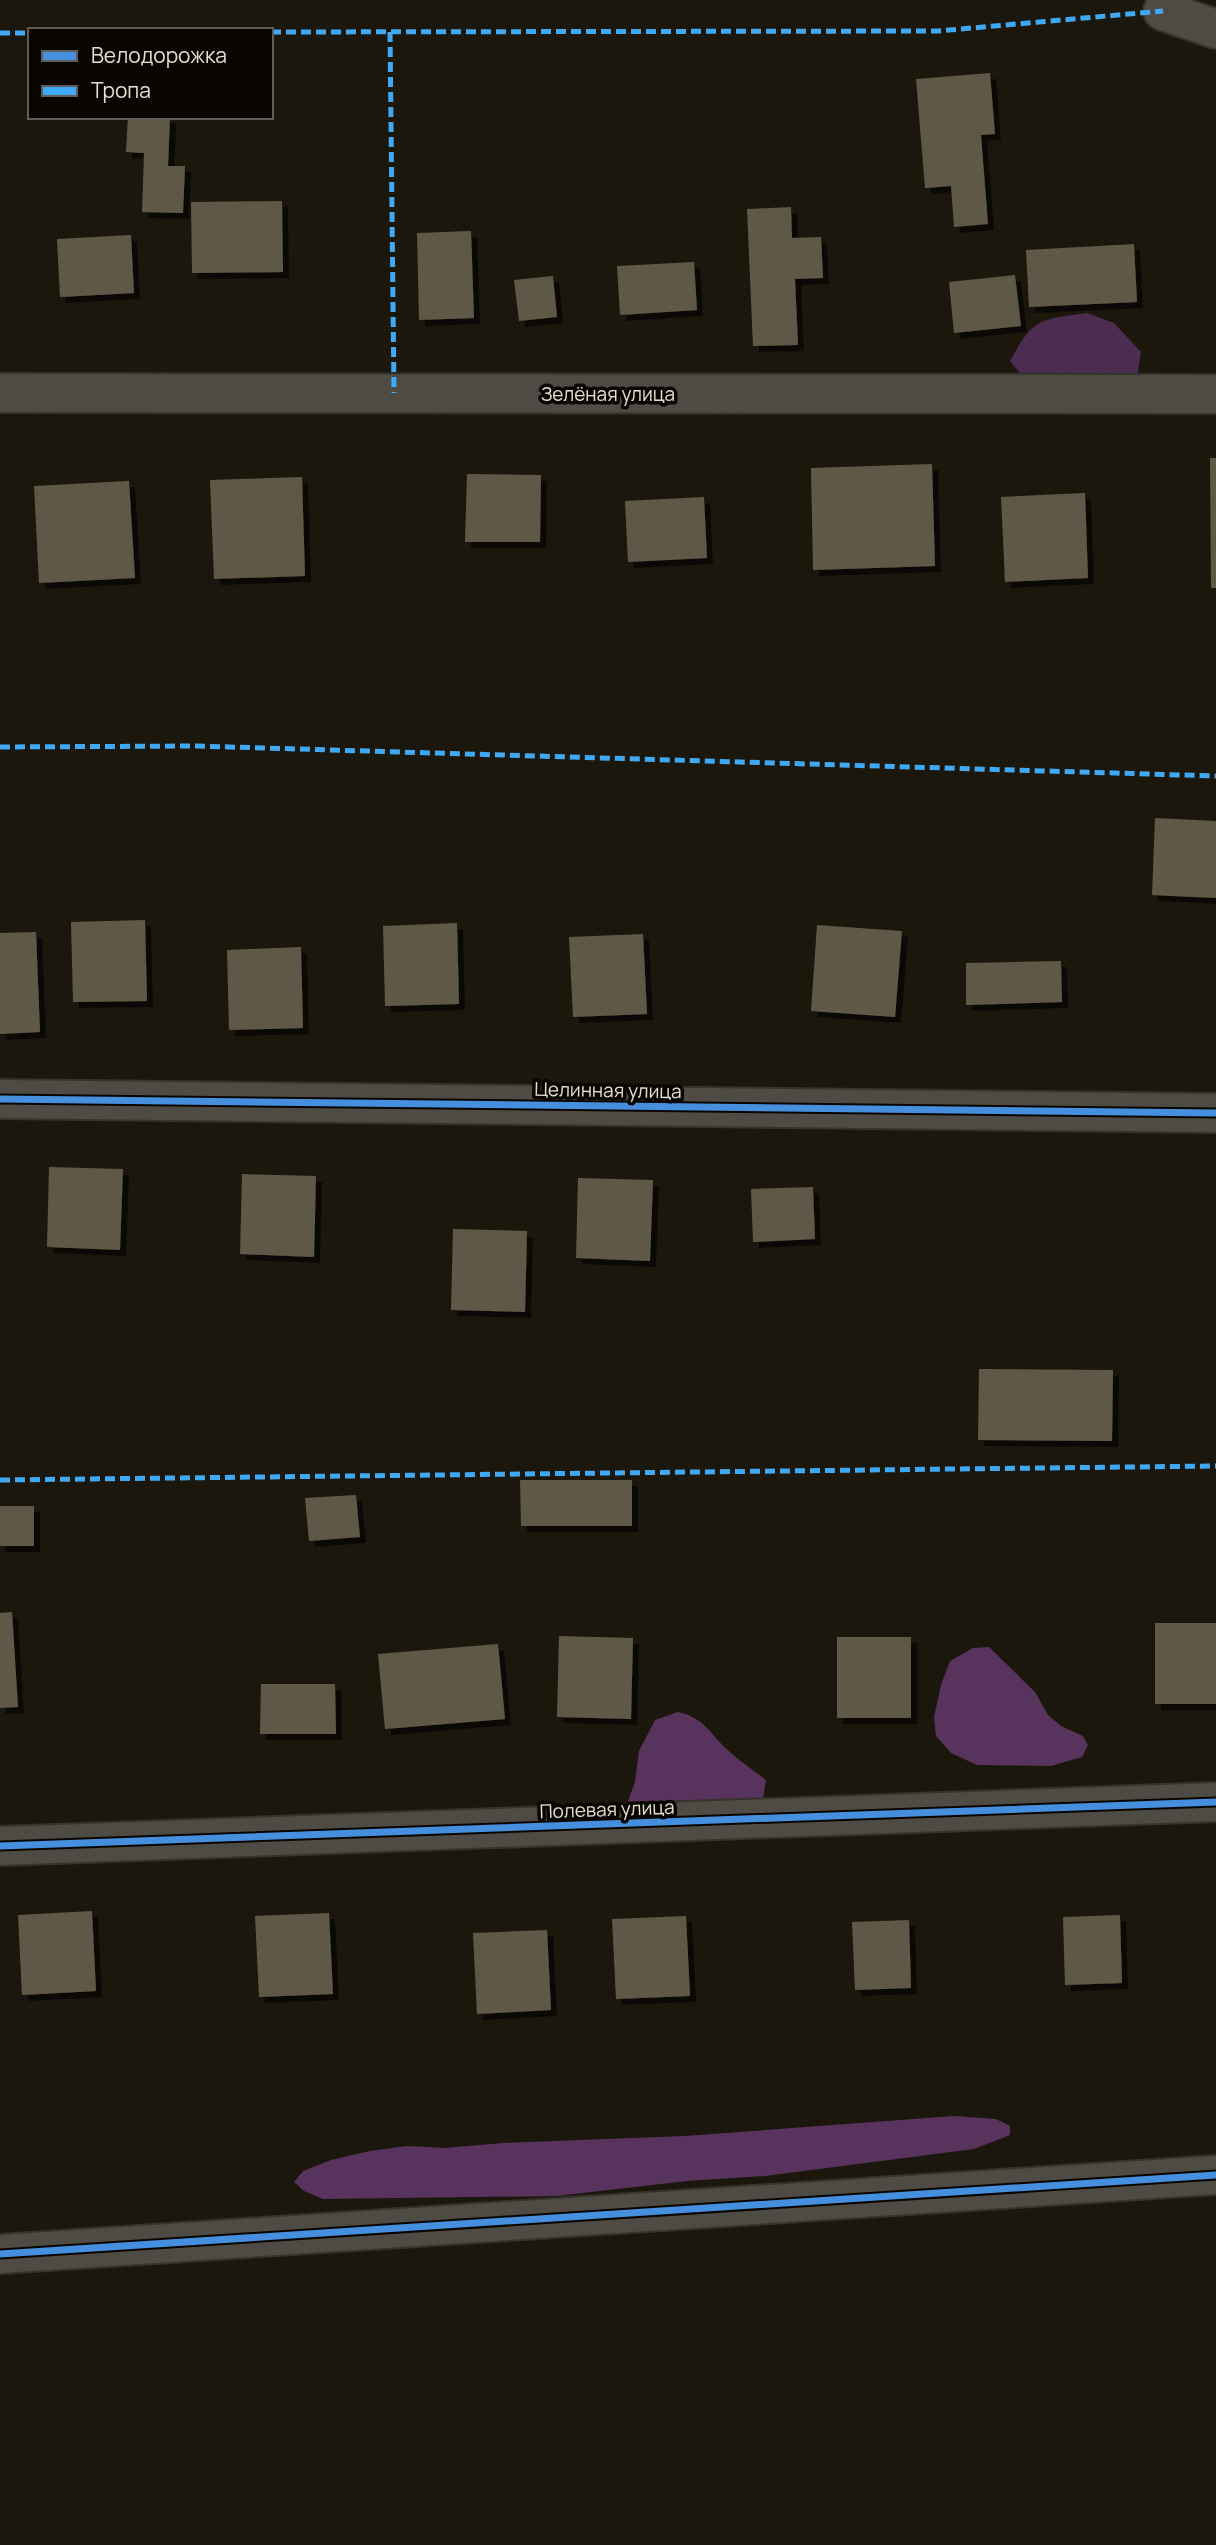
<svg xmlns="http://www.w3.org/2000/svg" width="1216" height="2545" font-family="Manrope,sans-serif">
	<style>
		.green { fill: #4c2d51 }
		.forest { fill: #58335d }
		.building { fill: #615846; filter: url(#shadow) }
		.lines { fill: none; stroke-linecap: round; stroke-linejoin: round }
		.minor-casing { stroke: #36332d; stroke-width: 42 }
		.minor { stroke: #4e4b44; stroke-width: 38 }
		.quiet { stroke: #3fa9f5; stroke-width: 5; stroke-dasharray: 10 5; stroke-linecap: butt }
		.cycleway-casing { stroke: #090601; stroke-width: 11 }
		.cycleway { stroke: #468fdf; stroke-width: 7 }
		.labels { text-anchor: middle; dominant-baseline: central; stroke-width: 7; stroke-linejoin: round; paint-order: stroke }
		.street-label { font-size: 19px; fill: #e4ded3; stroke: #090601 }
	</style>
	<defs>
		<filter id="shadow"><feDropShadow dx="6" dy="6" stdDeviation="0" flood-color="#0009"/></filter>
	</defs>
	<rect width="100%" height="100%" fill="#1c170d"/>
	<path class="green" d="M1087,313L1114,323L1141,352L1137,377L1032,387L1010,361C1034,317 1039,320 1087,313Z"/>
	<path class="forest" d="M989,1647L1035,1692L1048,1715L1061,1726L1083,1736L1088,1745L1082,1757L1051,1766L977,1765L951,1753L936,1736L934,1717L941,1685L950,1661L973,1648Z
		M678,1712C706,1718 710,1735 730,1752C741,1762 754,1771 766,1780L763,1799L640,1814L628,1801L635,1782L639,1751L655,1720Z
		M954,2116L996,2119L1010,2126V2135L974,2149L765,2176L687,2181L557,2196L323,2199L304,2191L294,2182L303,2171L331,2160L370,2151L407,2146L445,2148L503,2143L685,2136Z"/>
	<path class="building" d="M990,73L995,134L981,135L988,224L954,227L951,186L925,188L916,79Z
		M128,117H170L168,166H185L183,213L142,212L144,153L126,152Z
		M282,201L283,272L192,273L191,202Z
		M791,207L792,238L821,237L823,278L795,279L798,345L753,346L747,209Z
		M471,231L474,318L419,320L417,233Z
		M131,235L134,293L60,297L57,239Z
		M1134,244L1137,302L1029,307L1026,250Z
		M694,262L697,310L620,315L617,266Z
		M1015,275L1021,326L954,333L949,282Z
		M553,276L557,317L519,321L514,280Z
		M1210,458H1216V588H1211Z
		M932,464L935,566L813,570L811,468Z
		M467,474L541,475L540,542H465Z
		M302,477L305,576L214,579L210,480Z
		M129,481L135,578L39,583L34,486Z
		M1085,493L1088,578L1005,582L1001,497Z
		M704,497L707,558L628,562L625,501Z
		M1155,818L1216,821V898L1152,895Z
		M145,920L147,1001L73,1002L71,922Z
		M457,923L459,1004L385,1006L383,926Z
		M817,925L902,931L895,1017L811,1011Z
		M36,932L40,1032L0,1034V933Z
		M643,934L647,1014L573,1017L569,937Z
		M301,947L303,1028L229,1030L227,950Z
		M1061,961L1062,1002L966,1005V963Z
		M49,1167L123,1169L120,1250L47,1247Z
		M242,1174L316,1176L314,1257L240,1254Z
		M578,1178L653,1180L650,1261L576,1258Z
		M813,1187L815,1239L753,1242L751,1189Z
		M453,1229L527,1231L525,1312L451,1310Z
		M979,1369L1113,1370L1112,1441L978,1440Z
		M520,1480H632V1526H521Z
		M356,1495L360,1537L309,1541L305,1498Z
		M0,1506H34V1546H0Z
		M12,1612L18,1707L0,1708V1613Z
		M1155,1623H1216V1704H1155Z
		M559,1636L633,1638L631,1719L557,1717Z
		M837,1637H911V1718H837Z
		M498,1644L505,1719L385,1729L378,1654Z
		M261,1684H335L336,1734H260Z
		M92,1911L96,1991L22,1995L18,1915Z
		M329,1913L333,1994L259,1997L255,1916Z
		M1120,1915L1122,1983L1065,1985L1063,1917Z
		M686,1916L690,1996L616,1999L612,1919Z
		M909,1920L911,1988L855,1990L852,1922Z
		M547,1930L551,2010L477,2014L473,1933Z"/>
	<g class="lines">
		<g class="minor-casing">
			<path id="minor" d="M1163,11L1216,29
				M0,393L1216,394
				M0,1099L1216,1113
				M0,1846L1216,1802
				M0,2254L1216,2175"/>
		</g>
		<use href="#minor" class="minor"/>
		<path class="quiet" d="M271,32L938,31L1163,11
			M390,32L394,393
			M0,33H30
			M0,747L196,746L1216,776
			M0,1480L1216,1466"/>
		<g class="cycleway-casing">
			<path id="cycleway" d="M0,1099L1216,1113
				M0,1846L1216,1802
				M0,2254L1216,2175"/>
		</g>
		<use href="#cycleway" class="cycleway"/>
	</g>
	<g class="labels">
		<g class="street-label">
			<text x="608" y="394">Зелёная улица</text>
			<text transform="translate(608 1090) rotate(1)">Целинная улица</text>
			<text transform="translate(607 1809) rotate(-2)">Полевая улица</text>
		</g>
	</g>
	<rect x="28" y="28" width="245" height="91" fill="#090601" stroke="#615c55" stroke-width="2"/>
	<rect x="42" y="51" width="35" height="10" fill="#468fdf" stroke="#615c55" stroke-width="2"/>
	<text x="91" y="63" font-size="21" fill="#e4ded3">Велодорожка</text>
	<rect x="42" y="86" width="35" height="10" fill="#3fa9f5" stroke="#615c55" stroke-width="2"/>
	<text x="91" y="98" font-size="21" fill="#e4ded3">Тропа</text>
</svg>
